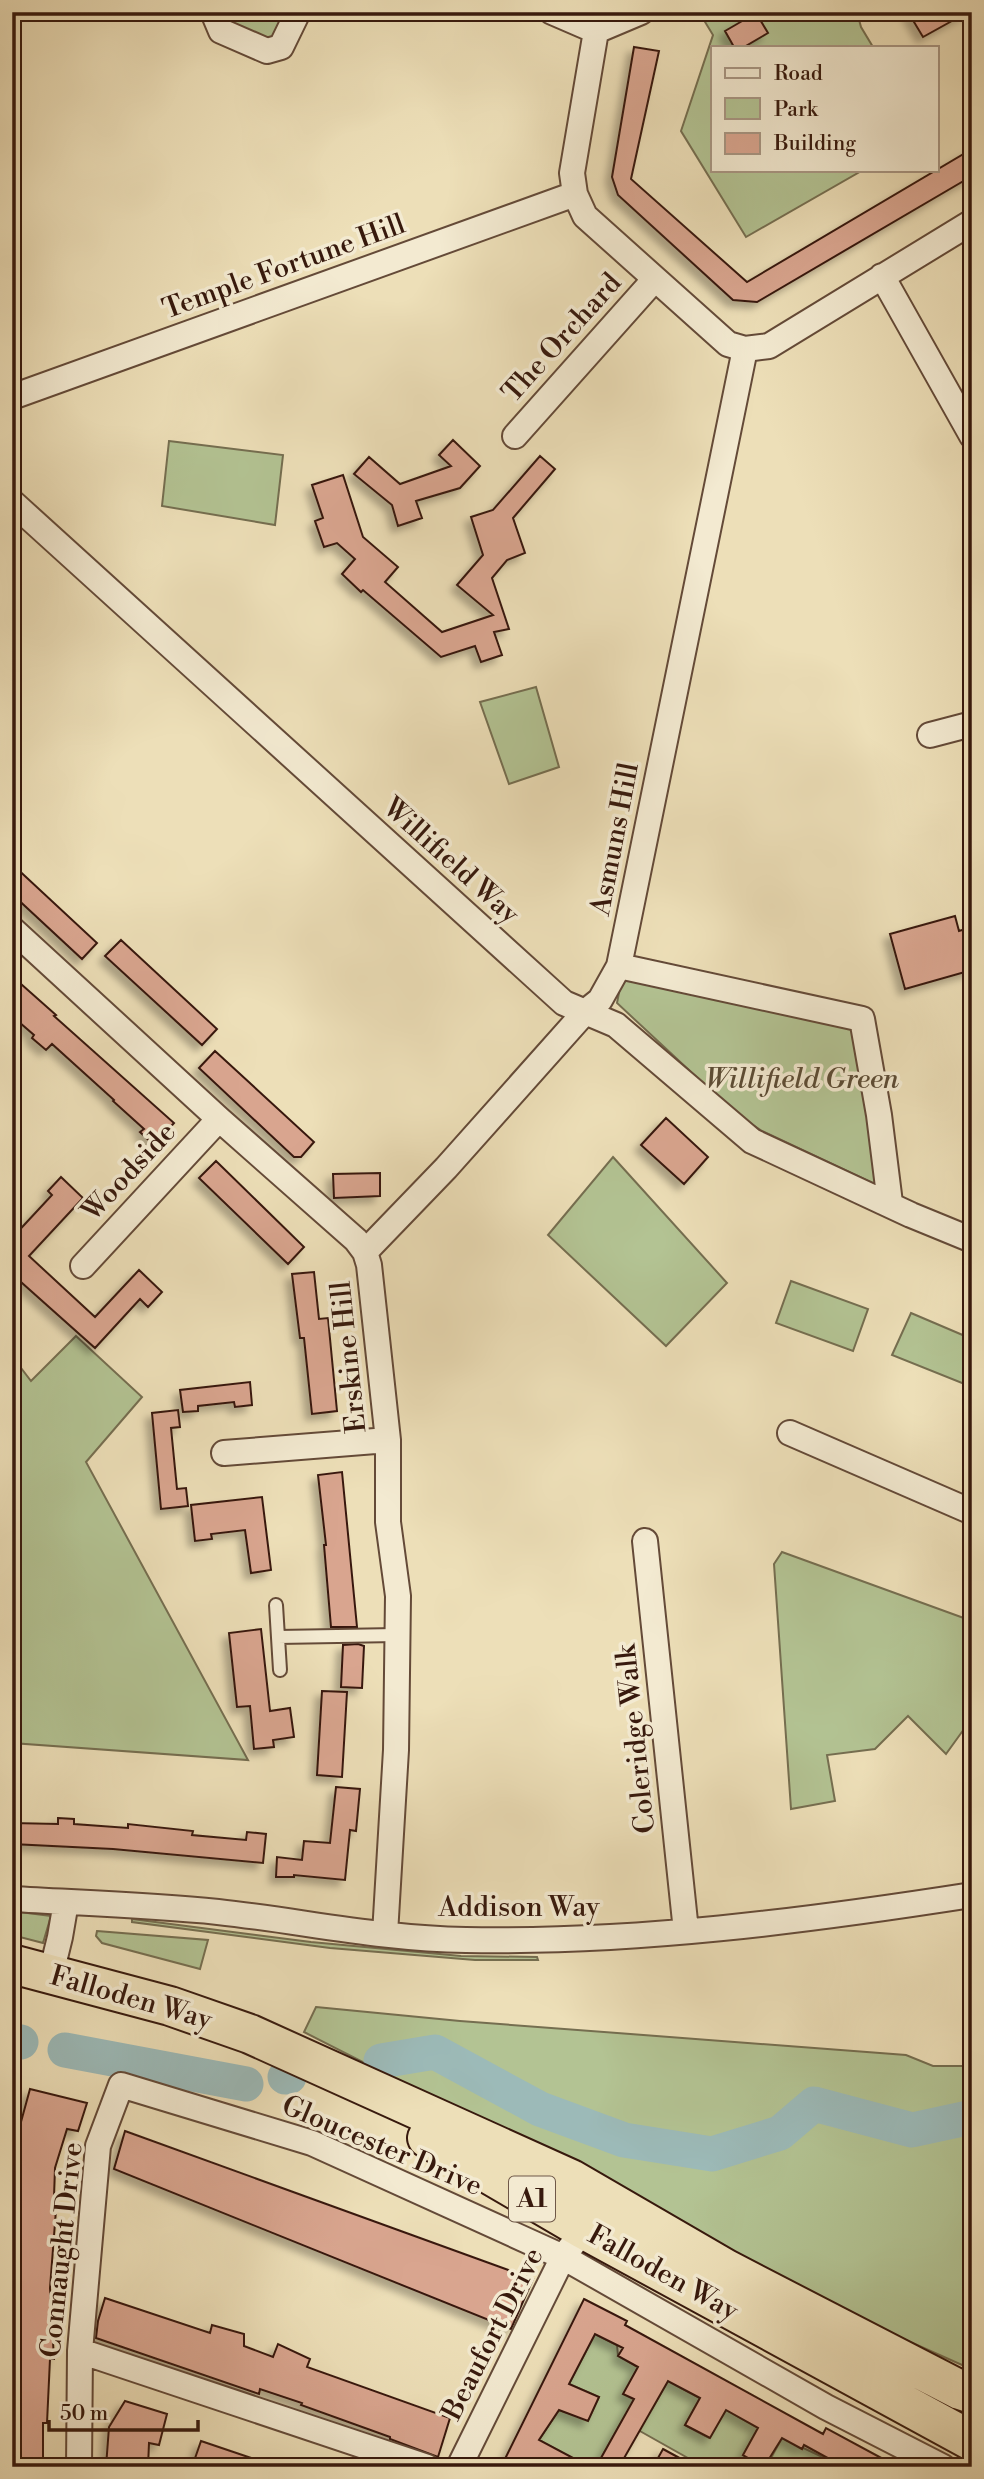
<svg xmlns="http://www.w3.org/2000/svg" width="984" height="2479" font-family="'Libre Bodoni',serif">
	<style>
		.green { fill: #b3c393; stroke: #756e50; stroke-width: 2 }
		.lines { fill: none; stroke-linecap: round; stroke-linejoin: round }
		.river { stroke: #9cbab8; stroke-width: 35 }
		.building { fill: #d9a58f; stroke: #37190d; stroke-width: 2; filter: url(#shadow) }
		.service-casing { stroke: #644a38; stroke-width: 16 }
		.minor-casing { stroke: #644a38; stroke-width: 28 }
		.trunk-casing { stroke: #37190d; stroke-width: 42 }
		.service { stroke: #f3ead1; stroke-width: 12 }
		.minor { stroke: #f3ead1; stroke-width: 24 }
		.trunk { stroke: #eddfb8; stroke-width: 38 }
		.labels { text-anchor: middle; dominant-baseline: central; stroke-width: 7; stroke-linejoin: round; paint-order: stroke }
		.shield { fill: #f3ead1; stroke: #6f5848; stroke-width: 2 }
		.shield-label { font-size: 26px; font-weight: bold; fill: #37190d }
		.street-label { font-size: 28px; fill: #37190d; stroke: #f3ead1 }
		.park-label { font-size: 28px; font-style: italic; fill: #5c4c35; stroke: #f3ead1 }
	</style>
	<defs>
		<filter id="shadow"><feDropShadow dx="-6" dy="6" stdDeviation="3.5" flood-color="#0004"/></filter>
	</defs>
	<rect width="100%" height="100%" fill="#eddfb8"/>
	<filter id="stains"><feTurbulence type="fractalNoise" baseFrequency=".00286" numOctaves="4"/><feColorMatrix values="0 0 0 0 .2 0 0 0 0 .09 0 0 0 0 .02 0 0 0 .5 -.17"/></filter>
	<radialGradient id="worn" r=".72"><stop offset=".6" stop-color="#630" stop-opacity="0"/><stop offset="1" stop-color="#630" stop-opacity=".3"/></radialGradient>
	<path class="green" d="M213,12H298L267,51Z
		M699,12H857L861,27L873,47H713V170H863L746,237L681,131L713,35Z
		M169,441L283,455L275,525L162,506Z
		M536,687L559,767L509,784L480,702Z
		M622,977L858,1023L881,1187L762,1131L735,1113L617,1003Z
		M613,1157L727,1283L666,1346L548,1235Z
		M791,1281L868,1309L853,1351L776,1323Z
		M911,1313L972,1339V1387L892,1355Z
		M76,1336L142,1397L86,1462L248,1760L12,1743V1377L21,1368L31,1381Z
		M782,1552L972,1621V1651L969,1655L972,1656V1718L946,1754L908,1716L875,1749L827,1755L835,1801L791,1809L774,1564Z
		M12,1911L51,1916L43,1943L12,1935Z
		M132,1919L311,1942L461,1956L537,1957L538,1960H475L330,1948L132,1922Z
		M97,1931L208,1940L200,1969L102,1943L96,1936Z
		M316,2007L460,2021L906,2055L933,2066H972V2367L962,2365L789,2288L596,2181L304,2032Z
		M595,2334L617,2345L618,2356L638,2367L624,2394L652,2409L668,2381L700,2398L685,2425L709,2438L726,2410L758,2428L743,2455L764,2467H704L622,2421L596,2467H566L570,2457L539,2440L559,2410L588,2420L599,2397L569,2384Z
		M782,2438L844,2467H766Z"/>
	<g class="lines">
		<path class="river" d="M12,2040L21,2042
			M65,2050L246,2084
			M381,2061L435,2052L540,2109L624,2140L712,2154L780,2133L814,2104L912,2130L972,2117
			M285,2077H289"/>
	</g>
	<path class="building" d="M908,12H968L923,37Z
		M756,13L768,33L744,47H734L725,31Z
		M634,47L659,51L631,179L747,282L972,149V176L757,302L733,300L618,195L612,177Z
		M453,440L480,466L460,488L416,501L422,518L398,526L392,505L354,474L369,457L400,484L451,466L439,455Z
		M540,456L555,469L513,518L525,553L507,560L492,578L509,629L494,632L502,655L481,662L475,646L441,657L363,590L361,592L342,574L355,559L337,543L324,547L315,521L323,518L312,485L343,475L363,537L398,567L385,582L442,632L493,615L457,585L483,555L471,517L493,510Z
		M12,864L97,943L82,959L12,894Z
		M955,916L959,931L972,927V970L905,989L890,934Z
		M121,940L217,1029L202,1045L105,956Z
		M21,984L56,1015L54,1016L174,1123L154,1145L140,1132L144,1129L113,1101L114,1100L52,1044L46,1050L32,1038L34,1035L12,1016V994Z
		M215,1051L314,1142L301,1157H294L199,1068Z
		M666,1118L708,1157L684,1184L641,1145Z
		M216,1161L304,1247L288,1264L199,1178Z
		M380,1173V1196L334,1198L333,1174Z
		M61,1177L83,1198L29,1256L95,1317L139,1270L162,1292L148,1307L140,1299L95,1348L12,1274V1238L52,1195L48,1191Z
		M314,1272L319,1319L328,1318L337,1411L312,1414L304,1338H300L292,1274Z
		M250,1382L252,1405L235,1407L234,1402L198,1406V1411L183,1412L180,1390Z
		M178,1410L180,1427L171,1428L177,1489L186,1488L188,1506L161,1509L152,1413Z
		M342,1472L357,1627H331L324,1545H326L318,1475Z
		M262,1497L271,1570L251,1573L245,1530L211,1534L212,1539L195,1541L191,1505Z
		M261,1629L270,1711L290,1708L294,1737L273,1740L274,1747L254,1749L250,1706L237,1707L229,1633Z
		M358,1644L364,1646L362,1688L341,1687L343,1645Z
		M322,1691L347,1692L342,1777L317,1775Z
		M336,1787L360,1789L356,1831L350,1830L345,1880L294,1875V1877H276L277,1857L302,1860L304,1841L330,1843Z
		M58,1818L74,1819V1824L128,1828V1824L193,1831L192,1835L246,1840L247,1832L266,1834L263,1863L113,1849L12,1844V1823L58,1824Z
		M30,2089L87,2103L78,2131L67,2129L55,2168L54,2197H57L50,2288L54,2359H50L47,2423H43V2467H12V2142L21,2122Z
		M125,2131L533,2279L511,2329L114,2169Z
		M105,2298L210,2333L212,2325L244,2334V2346L273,2357L278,2344L310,2359L307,2367L450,2418L438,2457L390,2439V2437L301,2405L302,2403L260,2389L259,2394L96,2338L98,2321Z
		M584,2299L627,2321L625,2325L823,2434L826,2428L898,2467H844L804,2445L802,2449L782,2438L764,2467L743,2455L758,2428L726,2410L710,2438L685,2425L700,2398L668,2381L619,2467H596L634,2399L623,2394L638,2367L618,2356L623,2348L595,2334L569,2384L599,2397L588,2421L559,2410L539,2440L590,2467H501Z
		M125,2401L167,2414L159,2445L149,2443L148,2467H106L109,2427Z
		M201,2441L269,2464V2467H192Z
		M663,2449L696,2467H653Z"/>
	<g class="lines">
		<g class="service-casing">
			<path id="service" d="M276,1605L280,1670
				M278,1637L397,1635"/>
		</g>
		<g class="minor-casing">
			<path id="minor" d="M213,12L221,31L267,51L281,47L298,12
				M552,12L596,31L572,173L575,194L585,216L728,344L745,349L769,346L972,222
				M596,31L641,12
				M882,276L972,436
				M12,397L575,194
				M515,436L654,280
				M12,502L564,1003L616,1025L752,1141L911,1215L972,1240
				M930,735L972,724
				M12,929L219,1119L356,1240L365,1252L369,1265L388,1440V1522L398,1596L396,1750L385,1934
				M619,966L862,1019L879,1115L890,1203
				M365,1252L446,1168L585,1012L600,1000L619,966L745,349
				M83,1266L219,1119
				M790,1433L972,1512
				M224,1453L388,1440
				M645,1541L686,1931
				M12,1899C81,1903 150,1905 218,1912C301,1921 383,1939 466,1940C635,1943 805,1921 972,1895
				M51,1974L60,1937L66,1902
				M80,2351L427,2467
				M79,2467L80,2351L98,2146L121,2085L312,2143L563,2257L826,2407L943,2467
				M459,2467L563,2257L573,2244"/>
		</g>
		<g class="trunk-casing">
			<path id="trunk" d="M12,1964L170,2006L250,2034L571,2179L726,2269L960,2390L972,2394
				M427,2138L583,2229L972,2441"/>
		</g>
		<use href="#service" class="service"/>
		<use href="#minor" class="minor"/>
		<use href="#trunk" class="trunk"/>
	</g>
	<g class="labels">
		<rect class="shield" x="509" y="2176.5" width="46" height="45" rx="5"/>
		<g class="shield-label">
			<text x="532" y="2199">A1</text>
		</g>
		<g class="street-label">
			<text transform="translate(284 267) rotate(-20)">Temple Fortune Hill</text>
			<text transform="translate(562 338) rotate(-48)">The Orchard</text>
			<text transform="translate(615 839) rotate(-79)">Asmuns Hill</text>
			<text transform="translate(451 861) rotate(42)">Willifield Way</text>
			<text transform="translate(129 1172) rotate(-47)">Woodside</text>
			<text transform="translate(349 1357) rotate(-96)">Erskine Hill</text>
			<text transform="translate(636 1739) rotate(-96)">Coleridge Walk</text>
			<text x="519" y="1907">Addison Way</text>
			<text transform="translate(131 1998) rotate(16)">Falloden Way</text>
			<text transform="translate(382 2146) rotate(23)">Gloucester Drive</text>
			<text transform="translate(62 2250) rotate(-84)">Connaught Drive</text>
			<text transform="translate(663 2273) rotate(29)">Falloden Way</text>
			<text transform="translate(493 2334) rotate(-63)">Beaufort Drive</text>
		</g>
		<g class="park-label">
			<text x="802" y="1079">Willifield Green</text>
		</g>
	</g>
	<rect width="984" height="2479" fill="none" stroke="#eddfb8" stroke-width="42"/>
	<rect x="14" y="14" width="956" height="2451" fill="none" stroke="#37190d" stroke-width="3.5"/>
	<rect x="21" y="21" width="942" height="2437" fill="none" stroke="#37190d" stroke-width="2"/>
	<rect x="711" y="46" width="228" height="126" fill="#f3ead1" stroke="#a89683" stroke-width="2"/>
	<rect x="725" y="68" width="35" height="10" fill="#f3ead1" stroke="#a89683" stroke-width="2"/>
	<text x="774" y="80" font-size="21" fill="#37190d">Road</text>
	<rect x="725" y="98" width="35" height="21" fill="#b3c393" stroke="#a89683" stroke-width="2"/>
	<text x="774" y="116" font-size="21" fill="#37190d">Park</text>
	<rect x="725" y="133" width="35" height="21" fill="#d9a58f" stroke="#a89683" stroke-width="2"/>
	<text x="774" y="150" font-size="21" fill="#37190d">Building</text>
	<path d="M49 2420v10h149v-10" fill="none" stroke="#37190d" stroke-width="3.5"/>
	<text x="60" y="2420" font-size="21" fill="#37190d" stroke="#f3ead1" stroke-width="5" paint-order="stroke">50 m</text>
	<rect width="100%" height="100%" filter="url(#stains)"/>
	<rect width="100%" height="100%" fill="url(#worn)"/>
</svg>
